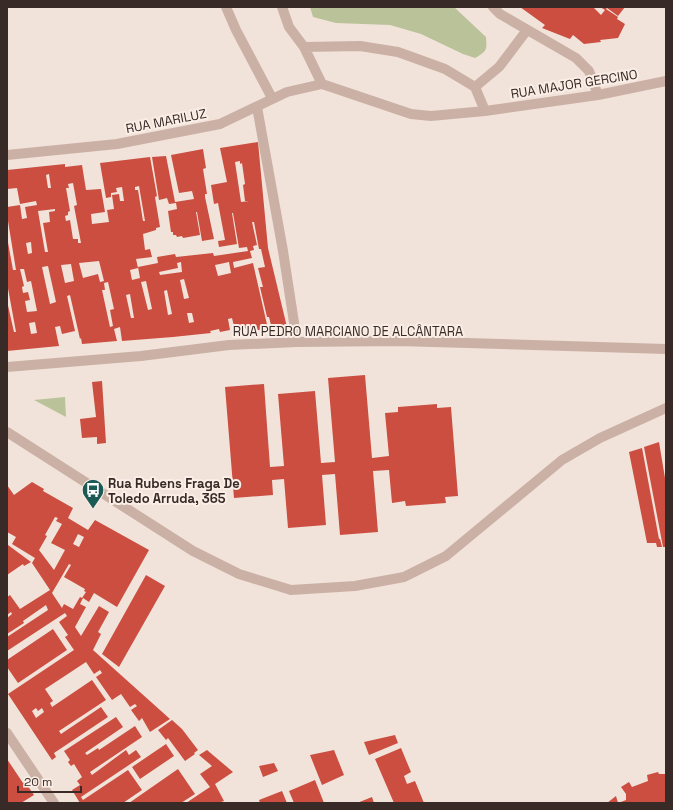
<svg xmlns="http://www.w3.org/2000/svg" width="673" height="810" font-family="'Space Grotesk',sans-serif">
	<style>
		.green { fill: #bac299 }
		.building { fill: #cb4e40; fill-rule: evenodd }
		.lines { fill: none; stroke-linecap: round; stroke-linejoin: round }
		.service { stroke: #cbb1a5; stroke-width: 10 }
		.minor { stroke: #cbb1a5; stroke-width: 10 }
		.tertiary { stroke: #cbb1a5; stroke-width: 10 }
		.labels { text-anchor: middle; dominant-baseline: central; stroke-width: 4; stroke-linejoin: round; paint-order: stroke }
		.street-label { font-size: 13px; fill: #372a27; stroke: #faeee6 }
		.poi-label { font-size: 13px; font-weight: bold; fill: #372a27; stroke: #faeee6; text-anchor: start }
	</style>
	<rect width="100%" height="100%" fill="#f2e3da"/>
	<path class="green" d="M310,7H454L486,37C487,50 487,51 475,58L463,54L421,34L390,25L336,23L313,17Z
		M65,397L66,417L34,400Z"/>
	<path class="building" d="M520,7H593L601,15L605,10L600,7H625L618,16L607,8L606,9L618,17L617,19L625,24L618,38L600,40L601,42L584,44L573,35L570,39L542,28L545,25Z
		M258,142L268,248L287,327L272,329L269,317H267L260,287H263L258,268L265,267L261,249H259L254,222H252L257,245L253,246L254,250L250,251L252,258L233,262L234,268L253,263L268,329L249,331V328L235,330L232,318L228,319L230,330L220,332L219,329L210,331L211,333L173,337L122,341L120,327L114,329L117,341L82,344L81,338L80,339L70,295L67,296L75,331L62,334L60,326L55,327L59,346L7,351V301L14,332H16L7,283V237L13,270H16L8,221H7V207L20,205L22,219L27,218L25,207L37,205L36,201L20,204L17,188L7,189V170L65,164V167L82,165L86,190L101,189L105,212L91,214L92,224L109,222L107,210L114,209L112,195L119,194L120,201H124L122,187L116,188L117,192L111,193V197L106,198L100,163L150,157L157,196L155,197L160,227L156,228V230L143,234L145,250L150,249L152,257L136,259L138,268L130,270L132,280L140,278L138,267L158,263L157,257L175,254L176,257L213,253L214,256L248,251L247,247L239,248L233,213H232L237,244L219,247L218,241L225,240L218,203L214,204L211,185L227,182L220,148ZM240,161V164L242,163L245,184L243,185L245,201H249L241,202L235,162ZM49,174L51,188H48L46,175ZM73,183L77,205L74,206L81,243H78V239H73L70,220L66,221L65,216L68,215V212L70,211L66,188H69L68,184ZM139,186L145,221H143L138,190H135V187ZM55,209V211L49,212L50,222L43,223L48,252H45L38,211ZM31,242L32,253L28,254L26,243ZM99,261L104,281L100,282L98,274L83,278L79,263ZM181,262L182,272L160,275L159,272L178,268L177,263ZM229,262L231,273L218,276L215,265ZM71,264L74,281L65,283L61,265ZM48,266L56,302L50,304L42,267ZM20,269H24L27,282L31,281L37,311L27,312L25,301L30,300L28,292L23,293L22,287L24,286ZM184,279L189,298L184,299L180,280ZM146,281L152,309L148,310L141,282ZM108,282L114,309L110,310L113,326L110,327L102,290H105L104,283ZM167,290L172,314L168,315L164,291ZM130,294L134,318H131L126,295ZM187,313H192L194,322L189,323ZM35,322L37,333L31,334L29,323Z
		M203,149L206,168L203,169L207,194H205V197L214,239L202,241L197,212H196L200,235L183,238L182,236L177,237L176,235H173V232H171L168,211L177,209L176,203L169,204L167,198L159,200L152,157L166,156L175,202L194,199L192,191L179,193L171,155Z
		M365,375L372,458L389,456L385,413L398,412V407L437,404V408L451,407L458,496L445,497L446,503L406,506L405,501L392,503L389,470L373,471L378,532L340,535L335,474L322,475L326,525L288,528L284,479L272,480L273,495L234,498L225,387L264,384L270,467L284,466L278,394L315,391L321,463L335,462L328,378Z
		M102,381L106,443L97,444V437L82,438L80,419L96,417L92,382Z
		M659,442L666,484V547H663L644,447Z
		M642,448L659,539H660L662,547H657L656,543H647L629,452Z
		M32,482L44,489L43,491L73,508L68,518L88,530L95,520L149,550L117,607L94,593L89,602L83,598L80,604L86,607L75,627L81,636L99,606L109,612L98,632L101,634L93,650L170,719L150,732L142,718L139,721L131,710L137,706L135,704L130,707L121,694L112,700L96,677L102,673L100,670L94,674L86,662L45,689L53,701L50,703L52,707L92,680L106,700L59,731L61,734L101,707L108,717L54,753L56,757L52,760L8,694L74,650L65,637L68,635L59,622L67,616L65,613L7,651V637L48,610L46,605L23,621L24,623L7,634V618L12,614L11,612L7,615V597L10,595L20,609L50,590L32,563L35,558L12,544L16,537L7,532L8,526L7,525V485L14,495ZM55,517L58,518L56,521L62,524L51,543L65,550L54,570L39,550L47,536L45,535ZM78,534L84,537L79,547L73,544ZM69,564L71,565L64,577L85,589L84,591L86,592L82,598L80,597L73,609L64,604L62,608L52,593ZM36,708L38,711L42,708L44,712L36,718L32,711Z
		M7,545H8L31,562L24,566L23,564L7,575Z
		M146,575L165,586L119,667L102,654Z
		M53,629L67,650L18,683L7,667V660Z
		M116,717L123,727L85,753L87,755L98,748L99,750L135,726L142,737L90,772L92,775L126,750L129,755L136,750L141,757L81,797L83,800L128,770L142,790L123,803H80L72,790L80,785L77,781L82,777L74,764L71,766L68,762L70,760L64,751Z
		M172,720L182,729L198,750L194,753L195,754L185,761L168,738L166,740L158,730Z
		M395,735L398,743L369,755L364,742Z
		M166,744L174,756L140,779L132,767Z
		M401,748L411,772L404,776L407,784L415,781L424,803H394L375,759Z
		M207,750L233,772L215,784L224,801L218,803H186L210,787L200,774L212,766L199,755Z
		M334,750L344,775L322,785L310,755Z
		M7,759L23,783L25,782L34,795L21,803H7Z
		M274,763L278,771L263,777L259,766Z
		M178,769L195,794L181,803H129Z
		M658,772L659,774H666V803H607L616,796L618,803L626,800V794L621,787L629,782L632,787L648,781L647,775Z
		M315,780L324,803H294L289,791Z
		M282,791L287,803H260L259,800Z
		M372,797L374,803H357Z"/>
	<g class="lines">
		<path class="service" d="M257,107L283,251L297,342"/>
		<path class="minor" d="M226,7L236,30L272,98
			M282,7L289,27L304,47L360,46L398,52L445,69L475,87L485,111
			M493,7L500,14L576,58L589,71L598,95
			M304,47L322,84L411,114L431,116L485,111L598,95L666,81
			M475,87L499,67L527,30
			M7,155L117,144L220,124L287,92L322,84
			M7,367L141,356L229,345L297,342L398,341L666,349
			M7,733L54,803"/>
		<path class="tertiary" d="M7,432L193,551L239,574L291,590L355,586L404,577L446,556L562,460L600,438L666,408"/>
	</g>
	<defs>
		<g id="bus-pin" transform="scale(1.15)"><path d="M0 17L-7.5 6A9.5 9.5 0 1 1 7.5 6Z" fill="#1b5a55" stroke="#faeee6"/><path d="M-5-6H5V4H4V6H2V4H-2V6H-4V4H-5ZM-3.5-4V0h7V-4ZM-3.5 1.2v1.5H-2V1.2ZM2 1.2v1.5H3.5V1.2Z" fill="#fff"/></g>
	</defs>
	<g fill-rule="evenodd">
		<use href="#bus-pin" x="93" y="490"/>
	</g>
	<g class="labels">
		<g class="street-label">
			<text transform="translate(574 84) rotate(-9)">RUA MAJOR GERCINO</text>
			<text transform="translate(166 121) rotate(-11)">RUA MARILUZ</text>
			<text x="348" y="331">RUA PEDRO MARCIANO DE ALCÂNTARA</text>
		</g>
		<g class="poi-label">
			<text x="108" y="483">Rua Rubens Fraga De<tspan x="108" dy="15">Toledo Arruda, 365</tspan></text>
		</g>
	</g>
	<rect width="673" height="810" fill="none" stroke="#372a27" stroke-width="16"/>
	<path d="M18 786v6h63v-6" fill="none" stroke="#372a27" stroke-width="2"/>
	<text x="24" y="786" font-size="12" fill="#372a27" stroke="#faeee6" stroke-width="3" paint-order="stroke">20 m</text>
</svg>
